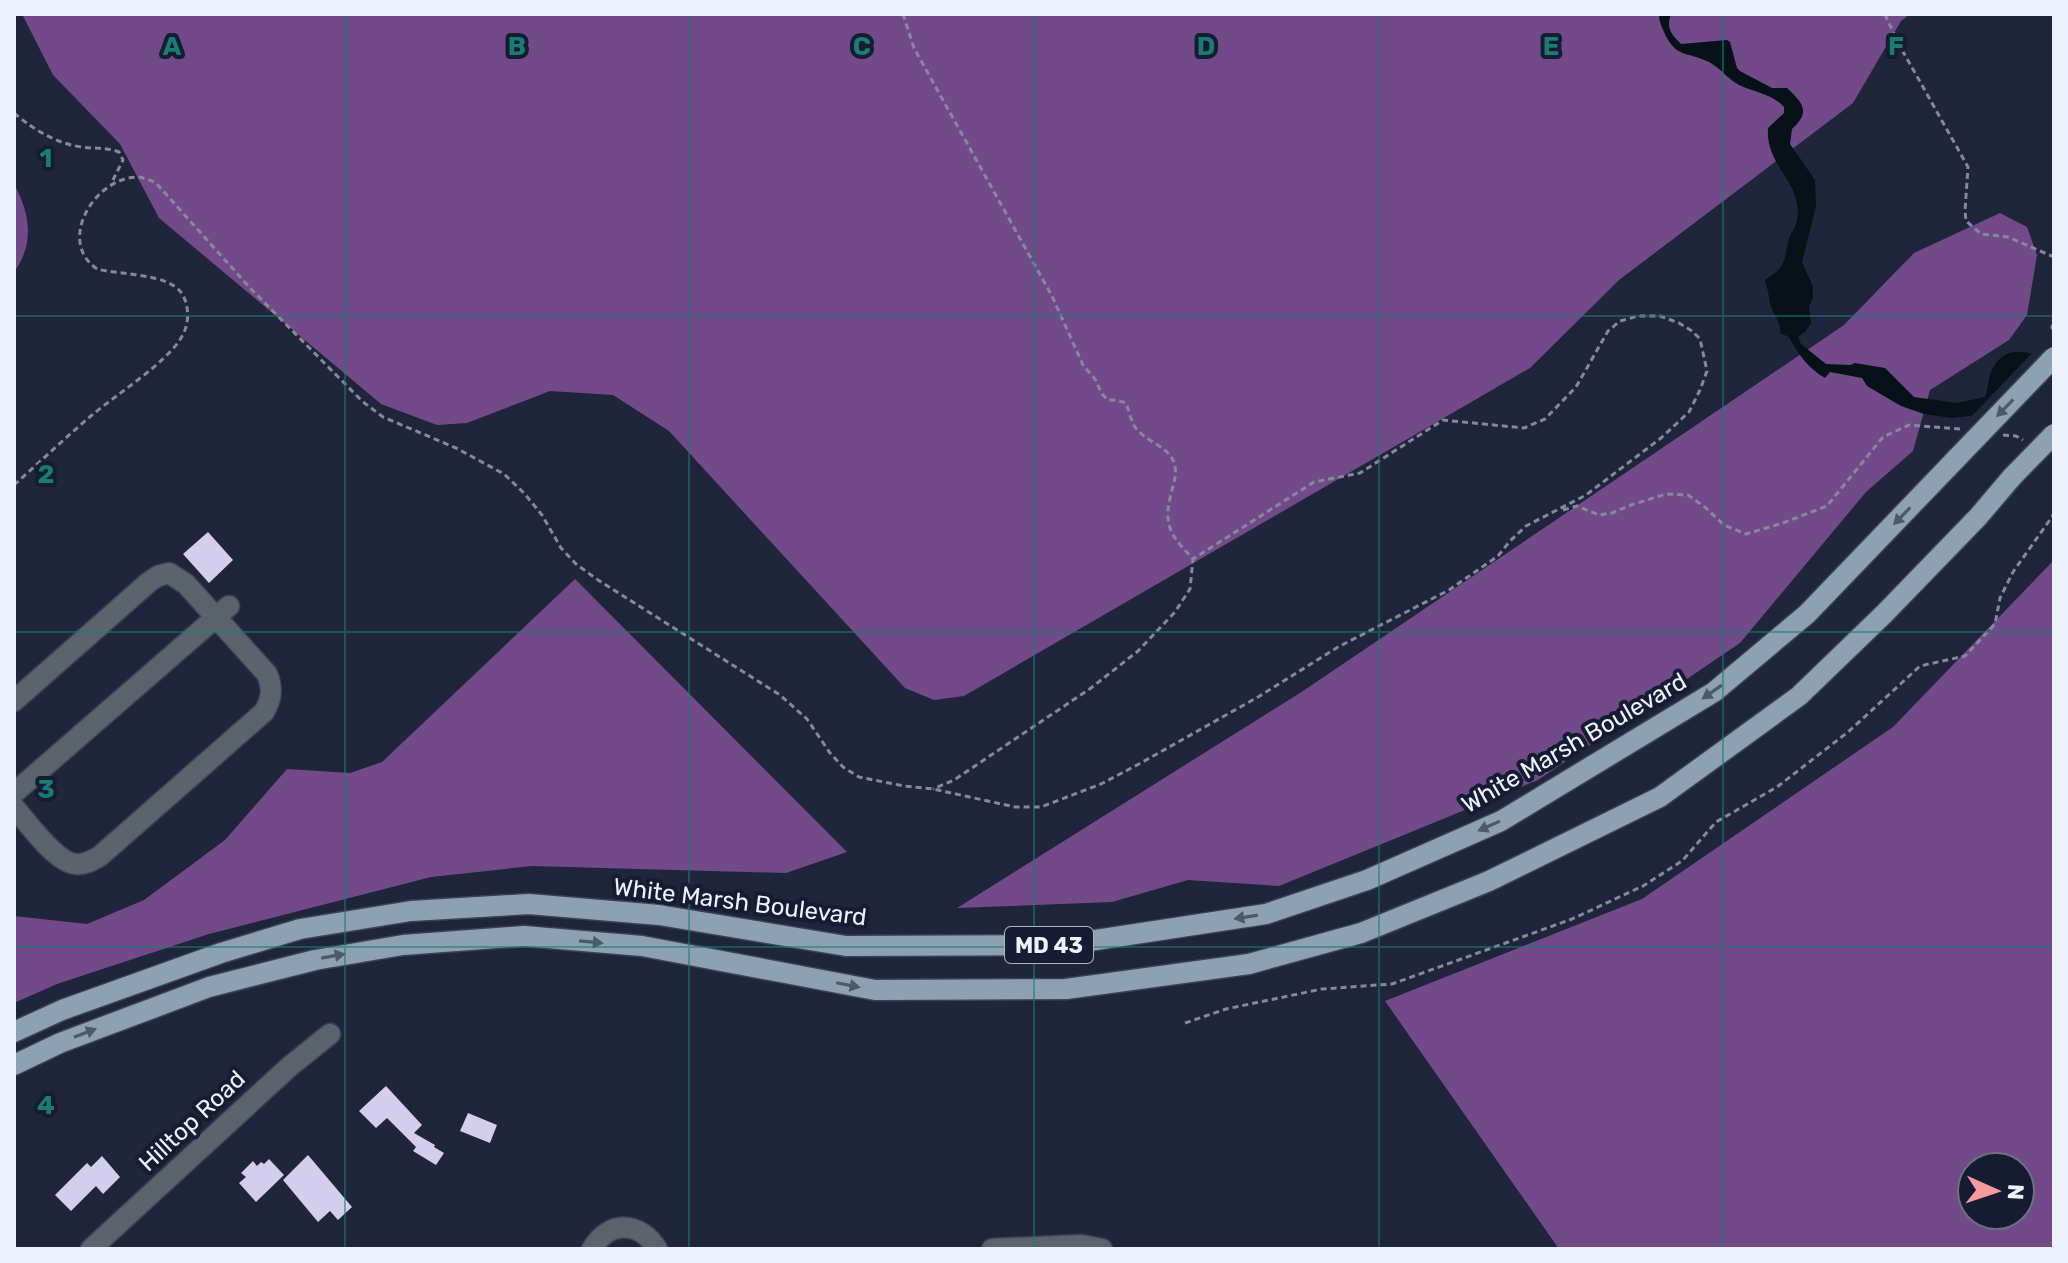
<svg xmlns="http://www.w3.org/2000/svg" width="2068" height="1263" font-family="Rubik,sans-serif">
	<style>
		.forest { fill: #734a89; fill-rule: evenodd }
		.water { fill: #061218 }
		.pier { fill: #1f253b }
		.building { fill: #d3ceed }
		.lines { fill: none; stroke-linecap: round; stroke-linejoin: round }
		.minor-casing { stroke: #3c4256; stroke-width: 23 }
		.major-casing { stroke: #3c4256; stroke-width: 23 }
		.path { stroke: #858a9b; stroke-width: 3; stroke-dasharray: 6 4; stroke-linecap: butt }
		.minor { stroke: #5b646d; stroke-width: 20 }
		.major { stroke: #8ea1b4; stroke-width: 20 }
		.major-bridge-casing { stroke: #3c4256; stroke-width: 23; stroke-linecap: butt }
		.major-bridge { stroke: #8ea1b4; stroke-width: 20 }
		.oneway { fill: #4c586c }
		.grid { fill: none; stroke: #1a7c75; stroke-width: 2; stroke-opacity: 0.55 }
		.labels { text-anchor: middle; dominant-baseline: central; stroke-width: 8; stroke-linejoin: round; paint-order: stroke }
		.shield { fill: #161c31; stroke: #adb2c0; stroke-width: 2 }
		.shield-label { font-size: 22px; font-weight: bold; fill: #eef2fe }
		.street-label { font-size: 24px; fill: #eef2fe; stroke: #161c31 }
		.grid-label { font-size: 26px; text-anchor: middle; font-weight: bold; fill: #1a7c75; stroke: #161c31; stroke-width: 8; stroke-linejoin: round; paint-order: stroke }
	</style>
	<rect width="100%" height="100%" fill="#1f253b"/>
	<path class="forest" d="M22,14H1910L1901,21L1853,103L1619,280L1530,368L964,696L934,700L905,688L669,431L613,395L550,391L467,423L437,425L381,404L159,218L120,144L53,75Z
		M14,184C30,213 35,244 14,272Z
		M2000,213L2027,227L2037,255L2027,315L2009,340L1930,390L1913,451L1866,492L1740,643L1538,780L1279,886L1188,880L1112,902L957,908L1303,691L1844,325L1914,253Z
		M2054,560V1249H1559L1385,1001L1642,899L1893,727ZM2020,1167V1215H1972V1167Z
		M575,579L847,852L786,873L532,866L431,877L209,934L57,984L14,1003V916L87,924L144,900L225,840L287,769L350,773L382,762Z"/>
	<path class="water" d="M1659,14H1671C1666,28 1671,34 1681,44L1727,40L1730,42L1737,68L1740,71L1772,88H1787C1803,103 1811,112 1792,129L1790,144L1815,180L1816,206L1802,262L1813,287V298L1809,306L1811,323L1805,332L1798,337L1801,344L1826,364L1850,365L1855,363L1885,368L1914,397L1957,403L1985,397C1988,389 1988,380 1991,372C2005,341 2029,353 2054,360V406L1952,418L1924,414L1901,406L1867,386L1862,378L1830,372L1825,378C1810,370 1796,352 1789,337L1780,333C1781,323 1775,317 1771,307C1769,299 1768,289 1765,280C1770,276 1776,273 1780,268C1786,261 1786,247 1789,239C1791,233 1795,228 1797,221C1804,182 1765,167 1768,128L1784,113V107C1774,95 1754,92 1739,85C1728,79 1720,68 1709,62C1687,51 1676,59 1664,32C1661,25 1659,21 1659,14Z"/>
	<path class="pier" d="M2035,350L2054,356V410L1968,420Z"/>
	<path class="building" d="M208,532L233,560L209,583L183,554Z
		M386,1086L422,1125L414,1133L435,1145L434,1147L444,1153L436,1165L413,1151L416,1147L387,1118L376,1128L359,1111Z
		M468,1113L497,1125L490,1143L460,1131Z
		M308,1155L352,1207L338,1220L330,1211L318,1222L283,1180Z
		M102,1156L120,1177L103,1194L96,1186L71,1211L55,1195L87,1163L91,1167Z
		M269,1159L284,1175L256,1202L239,1183L246,1177L241,1173L253,1161L257,1166L261,1162L264,1164Z"/>
	<g class="lines">
		<g class="minor-casing">
			<path id="minor" d="M14,701L149,582L158,576L169,573L186,584L267,674C273,688 272,699 264,712L100,856C93,860 85,865 76,864C56,863 27,822 14,807
				M14,793L229,606
				M91,1249L289,1067L330,1034
				M592,1249C609,1220 640,1221 657,1249
				M992,1249L1081,1245L1102,1249"/>
		</g>
		<g class="major-casing">
			<path id="major" d="M14,1032L62,1010L221,953L300,929L411,911L529,904L659,915L846,946L1063,945L1266,914L1367,880L1501,821L1714,692L1807,614L1956,459
				M14,1065L60,1043L209,987L315,960L403,945L524,936L642,946L875,990L1066,989L1249,964L1361,933L1489,881L1660,797L1799,696L1884,614L1978,517L2012,477"/>
		</g>
		<path class="path" d="M903,14L914,48L1052,296L1083,365L1095,379L1102,394L1108,400H1116L1126,403C1129,411 1131,421 1135,427C1146,443 1171,446 1175,466C1177,478 1172,487 1170,498C1163,529 1174,538 1193,559L1190,589L1175,612L1138,651L1091,688L954,780L933,789
			M1886,14V17L1901,48L1968,167L1965,211L1966,221L1981,234L2008,237L2054,257
			M14,113C34,130 56,143 81,147C95,149 106,147 119,152L123,160L111,184
			M2054,315L2052,328L2054,329
			M2003,435L2016,436L2023,440
			M14,485C40,462 66,437 92,415C117,394 165,364 181,338C190,324 190,304 180,291C164,273 120,275 97,269C56,241 95,177 138,177C144,178 150,180 156,183L251,289L363,402L383,417L456,448L504,474L524,493L542,515L561,548L576,564L598,580L780,695L807,719L830,753L843,767L859,777L904,786L933,789L1015,807H1041L1101,784L1139,764L1258,697L1338,647L1449,590L1498,556L1510,541L1526,526L1586,495L1661,438L1689,412L1700,390L1707,371L1700,339L1692,331L1679,323L1660,316H1638L1620,321L1608,331L1576,387L1545,419L1524,428L1443,420L1360,473L1314,482L1193,559
			M1563,510L1577,506L1599,515L1612,513L1631,505L1666,494L1688,495L1706,508L1724,525L1746,534L1783,523L1827,506L1883,437L1909,425L1960,429
			M1185,1023L1226,1009L1322,989L1392,984L1572,919L1643,886L1682,861L1716,822L1777,787L1848,732L1920,666L1965,656L1995,624L2000,598L2013,572L2054,514"/>
		<use href="#minor" class="minor"/>
		<use href="#major" class="major"/>
		<g class="major-bridge-casing">
			<path id="major-bridge" d="M1956,459L2054,357
				M2012,477L2054,434"/>
		</g>
		<use href="#major-bridge" class="major-bridge"/>
	</g>
	<defs><path id="oneway-solid" d="M-6-.8H1V-3.2L6.5 0L1 3.2V.8H-6Z" transform="scale(2)"/></defs>
	<g class="oneway">
		<use href="#oneway-solid" transform="translate(2005 408) rotate(134)"/>
		<use href="#oneway-solid" transform="translate(1902 516) rotate(134)"/>
		<use href="#oneway-solid" transform="translate(1712 692) rotate(145)"/>
		<use href="#oneway-solid" transform="translate(1489 826) rotate(156)"/>
		<use href="#oneway-solid" transform="translate(1246 917) rotate(171)"/>
		<use href="#oneway-solid" transform="translate(591 942) rotate(5)"/>
		<use href="#oneway-solid" transform="translate(333 956) rotate(-10)"/>
		<use href="#oneway-solid" transform="translate(848 985) rotate(11)"/>
		<use href="#oneway-solid" transform="translate(85 1033) rotate(-21)"/>
	</g>
	<path class="grid" d="M345,14V1249M689,14V1249M1034,14V1249M1379,14V1249M1723,14V1249M14,316H2054M14,632H2054M14,947H2054"/>
	<g class="labels">
		<rect class="shield" x="1005" y="927" width="88" height="36" rx="6"/>
		<g class="shield-label">
			<text x="1049" y="945">MD 43</text>
		</g>
		<g class="street-label">
			<text transform="translate(1574 743) rotate(-30)">White Marsh Boulevard</text>
			<text transform="translate(740 902) rotate(7)">White Marsh Boulevard</text>
			<text transform="translate(192 1121) rotate(-43)">Hilltop Road</text>
		</g>
	</g>
	<g class="grid-label">
		<text x="172" y="55">A</text>
		<text x="517" y="55">B</text>
		<text x="862" y="55">C</text>
		<text x="1206" y="55">D</text>
		<text x="1551" y="55">E</text>
		<text x="1896" y="55">F</text>
		<text x="46" y="167">1</text>
		<text x="46" y="483">2</text>
		<text x="46" y="798">3</text>
		<text x="46" y="1114">4</text>
	</g>
	<rect width="2068" height="1263" fill="none" stroke="#eef2fe" stroke-width="32"/>
	<g transform="translate(1996 1191) rotate(93)"><circle r="38" fill="#161c31" stroke="#6c7283" stroke-width="2"/>
	<path d="M0-6L14 30L0 20L-14 30Z" fill="#f49aa0"/>
	<text y="-12" font-size="22" font-weight="bold" text-anchor="middle" fill="#eef2fe">N</text>
	</g>
</svg>
